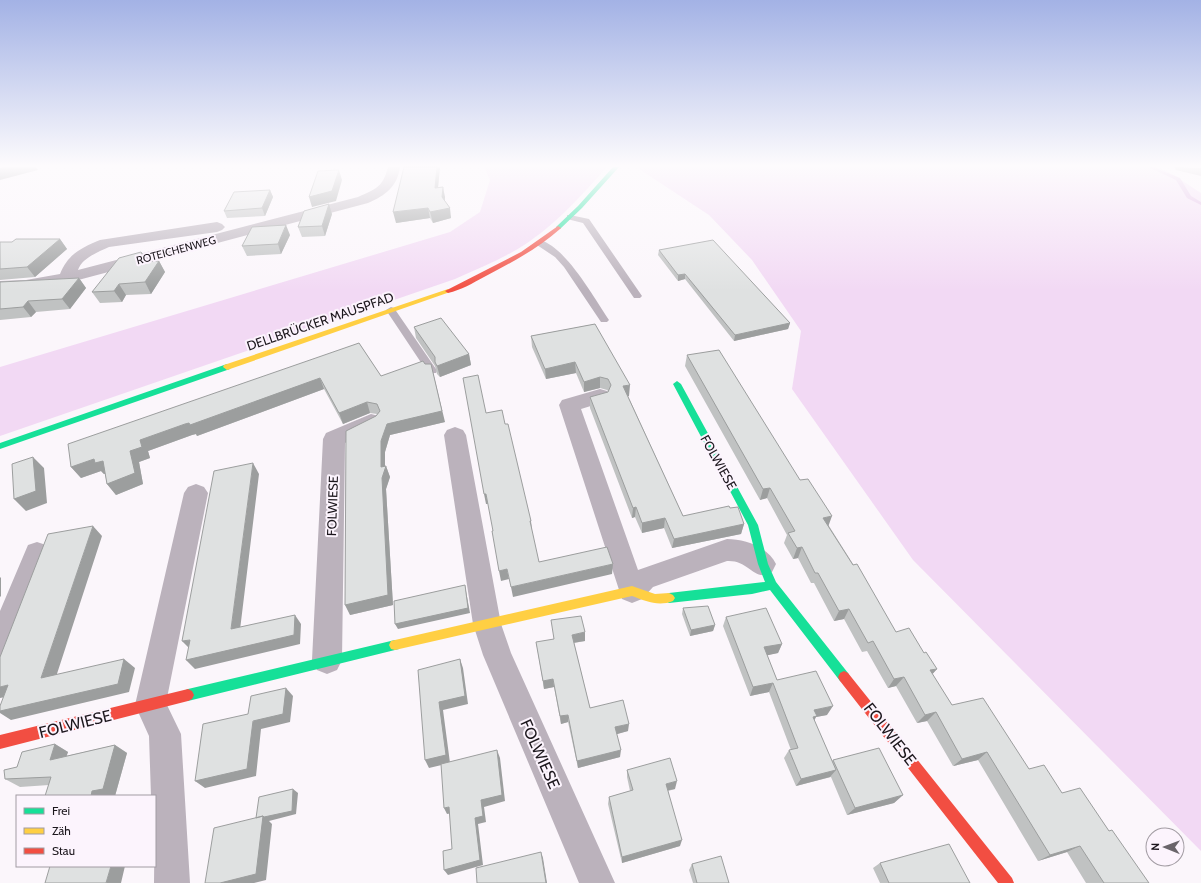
<svg xmlns="http://www.w3.org/2000/svg" width="1201" height="883" font-family="Cabin,sans-serif">
	<style>
		.green { fill: #f2d9f4 }
		.lines { fill: none; stroke-linecap: round; stroke-linejoin: round }
		.stream { fill: #dcafe1; fill-rule: evenodd }
		.lane { fill: #bbb2bc; fill-rule: evenodd }
		.street { fill: #bbb2bc; fill-rule: evenodd }
		.fast { fill: #16e098; fill-rule: evenodd }
		.slow { fill: #ffcf43; fill-rule: evenodd }
		.jam { fill: #f24e42; fill-rule: evenodd }
		.wall { fill: #c0c2c2 }
		.shaded-wall { fill: #9c9e9e }
		.building { fill: #dfe1e1; stroke: #9c9e9e }
		.labels { text-anchor: middle; dominant-baseline: central; stroke-width: 4; stroke-linejoin: round; paint-order: stroke }
		.far-street-label { font-size: 11px; fill: #1c171d; stroke: #fcf4fd }
		.street-label { font-size: 13px; fill: #1c171d; stroke: #fcf4fd }
		.near-street-label { font-size: 16px; fill: #1c171d; stroke: #fcf4fd }
	</style>
	<rect width="100%" height="100%" fill="#fbf6fb"/>
	<path class="green" d="M484,167H607C580,197 552,229 516,250C497,261 475,270 455,279L0,436V367L450,232L480,212L490,180Z
		M636,167H1156L1167,171L1201,193V851L913,560L792,389L801,331L752,260L709,215Z"/>
	<g class="lines">
		<path class="stream" d="M1148,167H1153L1180,178L1191,196L1201,202V205L1187,198L1176,180Z"/>
		<path class="lane" d="M567,215H570L589,219L642,296L640,298H634L583,223L567,219Z
			M540,240C566,247 594,298 609,320L607,322H601L564,267L555,257L537,245L536,243Z
			M391,307L394,308L436,369L437,371L436,373H428L386,310Z"/>
		<path class="street" d="M388,167H400C397,187 386,195 368,203L67,283L26,290L0,291V281L26,280L60,274C68,254 81,248 100,240L217,222L222,224L225,227L222,230L217,232L109,247C98,252 82,258 78,270L358,197C376,189 383,187 388,167Z
			M1174,167L1201,168V176L1176,170Z
			M600,389L607,391L610,396L607,401L581,409L638,570L727,539C745,539 768,547 776,564L772,572C770,573 765,575 763,575C751,575 746,560 727,561L653,587L642,599L632,603L622,599L559,405L562,400Z
			M371,414L379,416L382,421L379,426L345,443L342,660L337,670L327,674L317,670L312,660L323,439L326,433Z
			M455,427L463,430L466,435L501,624L511,653L615,883H579L483,655L473,624L444,435L447,430Z
			M196,484L204,487L208,493L166,703L181,734L190,883H154L155,796H151L149,736L135,705L184,493L188,487Z
			M37,542L46,545L50,553L10,656L0,659V611L28,545Z"/>
		<path class="fast" d="M613,167H619L582,208L560,229H556V227L578,206Z
			M227,364L231,367L230,369L0,449V443Z
			M677,381L681,384L758,525L768,564L776,582L848,673L850,677L848,681L844,683L840,681L770,590L752,594L669,603L665,601L663,598L665,595L669,593L765,582L758,564L748,525L673,384Z
			M395,640L399,641L401,645L399,649L395,650L188,701L184,699L182,695L184,691L188,689Z"/>
		<path class="slow" d="M448,289L451,291L450,292L230,369L227,370L223,367L224,365Z
			M632,586L655,594L669,593L673,595L675,598L673,601C658,607 646,601 632,596L395,650L391,649L389,645L391,641L395,640Z"/>
		<path class="jam" d="M558,226L561,228L560,229C537,249 511,263 484,277C473,283 461,290 448,293L445,291L521,252Z
			M844,671L848,673L1012,878L1014,883H998L840,681L838,677L840,673Z
			M188,689L192,691L194,695L192,699L188,701L0,749V735Z"/>
	</g>
	<path class="wall" d="M440,167L438,187L445,197V201L451,218L433,223L430,218L396,223Z
		M270,190L273,197L265,216L227,218L224,211Z
		M332,214L325,236L302,237L298,227Z
		M290,235L281,254L247,256L242,246Z
		M60,239L67,249L35,277L0,280V242H12Z
		M659,250L790,323L788,329L734,341L685,279L678,281L658,255Z
		M142,253L147,261H159L165,272L151,294L126,295L122,302L100,303L92,292Z
		M79,278L86,288L70,309L36,312L31,317L0,320V282Z
		M595,324L629,396H628L683,516L730,508L744,524L741,534L672,548L664,528L642,533L635,517L632,518L590,408V397L608,392V391L607,390L600,388L584,392L576,373L546,379L532,347L531,336Z
		M414,327L469,354L471,365L440,377L437,374L435,366L416,338Z
		M359,343L381,376L445,422L390,435L385,452V466H386L390,477L386,489L393,605L350,615L376,416L377,414L370,413L343,424L324,389L197,436L196,434L192,435L148,451L150,458L139,462L143,484L116,495L107,484L105,474H104L101,471L81,478L71,467Z
		M687,355L800,480L896,632L924,653L937,669L932,674L952,705L1029,769L1062,793L1109,831L1149,883H1086L1067,852L1038,861L978,760L953,766L927,721L917,723L896,686L888,688L867,651L862,652L844,619L834,621L814,583H811L798,558L793,559L784,543L787,535L767,498L760,500L685,366Z
		M683,608L715,625L713,631L690,636L682,614Z
		M726,617L782,644L778,653L767,655L777,680L827,715L816,717L814,720L832,761L833,760L903,795L894,803L847,815L831,777L796,786L784,758L789,750H791L769,692L750,696L723,626Z
		M585,641L574,643L590,708L628,731L616,734L620,757L578,768L568,722L561,724L554,687L544,689L536,642Z
		M55,744L68,752L66,756L115,745L127,753L115,796H45L49,785L20,787L5,779L17,767Z
		M627,770L675,789L668,791L680,846L622,863L608,804L609,797L630,791L627,777Z
		M880,863L970,883H880L873,868Z
		M692,864L729,883H693L689,870Z"/>
	<path class="shaded-wall" d="M5,167H36L38,170L0,180V168Z
		M437,167H440L437,198L435,188Z
		M339,170L342,180L336,201L312,207L309,197Z
		M443,187L445,197L444,207L442,197Z
		M270,190L273,197L265,216L262,208Z
		M329,204L332,214L325,236L322,226Z
		M428,208L430,218L396,223L393,212Z
		M450,208L451,218L433,223L430,212Z
		M286,225L290,235L281,254L278,244Z
		M60,239L67,249L35,277L27,267Z
		M142,253L149,264L136,262Z
		M159,261L165,272L151,294L145,282Z
		M685,274V279L678,281V275Z
		M79,278L86,288L70,309L62,299Z
		M119,284L126,295L122,302L114,291Z
		M28,301L36,312L31,317L23,307Z
		M790,323L788,329L734,341L735,335Z
		M469,354L471,365L440,377L437,366Z
		M575,362L576,373L546,379L545,369Z
		M431,364L445,422L390,435L385,452V470L386,466L390,477L386,489L393,605L350,615L345,605L381,467V441L387,424Z
		M600,377V388L584,392V382Z
		M320,378L324,389L197,436L196,434L192,435L148,451L150,458L139,462L143,484L116,495L107,484L130,451L140,440L185,424Z
		M630,385L629,396L623,397V386Z
		M367,402L370,413L343,424L339,413Z
		M33,457L44,468L47,503L26,511L14,499Z
		M94,459L103,461L112,472L104,474L101,471L81,478L71,467Z
		M253,463L259,474L239,638L231,629Z
		M770,488L767,498L760,500L763,489Z
		M484,494H486L488,504H486Z
		M636,507L635,517L632,518L633,508Z
		M832,516L828,527L823,518Z
		M665,518L664,528L642,533V523Z
		M530,521H531L532,531H531Z
		M744,524L741,534L672,548L674,539Z
		M93,526L102,536L53,686L41,678Z
		M802,547L798,558L793,559L797,548Z
		M613,564L612,574L513,597L511,587Z
		M507,569L509,579L501,581L499,571Z
		M0,577L1,578V596L0,597Z
		M465,585L466,591L470,613L398,629L395,624Z
		M849,609L844,619L834,621L839,611Z
		M295,615L301,624L300,644L195,669L186,660Z
		M715,625L713,631L690,636L691,630Z
		M585,632V641L572,643V635Z
		M190,640L191,650L182,641Z
		M782,644L778,653L760,657L764,647Z
		M124,659L135,668L129,692L11,720L0,713V711Z
		M460,659L463,668L468,704L443,710L450,763L429,768L425,760L439,702Z
		M937,669L929,678L930,670Z
		M904,677L896,686L888,688L894,679Z
		M553,679L554,687L544,689L543,681Z
		M773,683L769,692L750,696L753,687Z
		M8,685L21,694L0,698V687Z
		M286,688L293,696L290,722L261,729L256,776L205,788L195,781Z
		M833,706L827,715L816,717L812,725L814,710Z
		M936,712L927,721L917,723L925,715Z
		M568,715V722L561,724L560,716Z
		M629,724L628,731L614,735L615,727Z
		M55,744L68,752L63,767L50,760Z
		M115,745L127,753L115,796H91L92,791Z
		M497,750L500,758L505,801L484,807L486,822L478,824L483,865L448,875L444,870L475,818Z
		M621,750L620,757L578,768L577,761Z
		M987,752L978,760L953,766L962,759Z
		M836,770L830,777L796,786L801,779Z
		M677,781L675,789L664,791L666,784Z
		M293,789L298,793L296,814L269,821L272,824L266,880L254,883H220L263,816Z
		M903,795L894,803L847,815L855,808Z
		M449,807L453,813L447,814L444,808Z
		M682,840L680,846L622,863V857Z
		M1080,846L1067,852L1038,861L1050,855Z
		M541,852L543,858L547,883H546Z
		M111,866H125L121,883H106Z"/>
	<path class="building" d="M404,167H437L435,188L443,187L442,197L450,208L430,212L428,208L393,212Z
		M339,170L332,191L309,197L318,171Z
		M270,190L262,208L224,211L234,192Z
		M329,204L322,226L298,227L304,211Z
		M286,225L278,244L242,246L252,227Z
		M16,239H60L27,267L0,269V242H12Z
		M713,240L790,323L735,335L685,274L678,275L659,250Z
		M141,252L142,253L136,262L159,261L145,282L119,284L114,291L92,292L119,258Z
		M79,278L62,299L28,301L23,307L0,309V282Z
		M441,318L469,354L437,366L435,362V357L414,327Z
		M595,324L630,385L623,386L683,516L729,506L730,508L738,507L744,524L674,539L665,518L642,523L636,507L633,508L590,397L608,392L611,385L608,379L600,377L584,382L575,362L545,369L531,336Z
		M359,343L381,376L423,361L425,364H431L442,411L387,424L381,441V467L386,466L382,478L388,595L345,605L346,431L376,416L380,411L377,404L367,402L339,413L320,378L190,425L189,423L185,424L140,440L142,447L130,451L135,473L107,484L103,461L95,463L94,459L71,467L68,444Z
		M719,350L800,480L808,479L832,516L823,518L853,565L857,564L896,632L909,628L924,653L926,652L937,669L930,670L952,705L983,698L1029,769L1044,765L1062,793L1080,788L1109,831L1112,830L1149,883H1104L1080,846L1050,855L987,752L962,759L936,712L925,715L904,677L894,679L873,641L868,643L849,609L839,611L818,573H815L802,547L797,548L788,533L795,531L770,488L763,489L687,355Z
		M478,375L486,413L502,410L505,424H508L531,521H530L539,562L607,547L613,564L511,587L507,569L499,571L492,531H493L486,494H484L463,378Z
		M33,457L36,491L14,499L12,464Z
		M253,463L231,629L295,615L294,635L186,660L190,640L182,641L214,471Z
		M93,526L41,678L124,659L118,684L0,711V706L8,685L0,687V657L48,534Z
		M465,585L468,608L395,624L394,601Z
		M708,606L715,625L691,630L683,608Z
		M766,608L782,644L764,647L777,680L816,671L833,706L814,710L817,716L813,717L836,770L801,779L789,750L798,748L773,683L753,687L726,617Z
		M581,616L585,632L572,635L590,708L623,700L629,724L615,727L621,750L577,761L568,715L560,716L553,679L543,681L536,642L554,639L551,620Z
		M460,659L465,696L439,702L446,755L425,760L418,670Z
		M286,688L283,714L253,721L247,769L195,781L203,724L248,714L251,696Z
		M55,744L50,760L115,745L103,789L92,791L91,796H45L51,777L5,779L4,770L17,767L22,752Z
		M879,748L903,795L855,808L833,760Z
		M497,750L502,795L481,800L483,816L475,818L480,860L444,870L443,851L452,849L449,807L444,808L441,764Z
		M670,758L677,781L666,784L682,840L622,857L609,797L633,790L627,770Z
		M293,789L292,811L264,817L263,816L256,818L259,797Z
		M263,816L256,874L220,883H205L214,828Z
		M949,844L970,883H889L880,863Z
		M541,852L546,883H477L476,868Z
		M721,856L729,883H697L692,864Z
		M50,866H111L106,883H45Z"/>
	<linearGradient id="sky" x2="0" y2="1"><stop stop-color="#a3b2e5"/><stop offset="0.57" stop-color="#fdfbfd"/><stop offset="1" stop-color="#fdfbfd" stop-opacity="0"/></linearGradient>
	<rect width="1201" height="291" fill="url(#sky)"/>
	<g class="labels">
		<g class="far-street-label">
			<text transform="translate(176 250) rotate(-15)">ROTEICHENWEG</text>
		</g>
		<g class="street-label">
			<text transform="translate(320 321) rotate(-19)">DELLBRÜCKER MAUSPFAD</text>
			<text transform="translate(719 462) rotate(61)">FOLWIESE</text>
			<text transform="translate(332 506) rotate(-88)">FOLWIESE</text>
		</g>
		<g class="near-street-label">
			<text transform="translate(75 724) rotate(-14)">FOLWIESE</text>
			<text transform="translate(890 734) rotate(52)">FOLWIESE</text>
			<text transform="translate(540 754) rotate(66)">FOLWIESE</text>
		</g>
	</g>
	<rect x="16" y="795" width="140" height="72" fill="#fcf4fd" stroke="#a29ca3"/>
	<rect x="24" y="808" width="20" height="6" fill="#16e098" stroke="#a29ca3"/>
	<text x="52" y="815" font-size="12" fill="#1c171d">Frei</text>
	<rect x="24" y="828" width="20" height="6" fill="#ffcf43" stroke="#a29ca3"/>
	<text x="52" y="835" font-size="12" fill="#1c171d">Zäh</text>
	<rect x="24" y="848" width="20" height="6" fill="#f24e42" stroke="#a29ca3"/>
	<text x="52" y="855" font-size="12" fill="#1c171d">Stau</text>
	<g transform="translate(1165 847) rotate(271)"><circle r="19" fill="#fcf4fd" stroke="#a29ca3"/>
	<path d="M0-3L7 15L0 10L-7 15Z" fill="#6a656b"/>
	<text y="-6" font-size="11" font-weight="bold" text-anchor="middle" fill="#1c171d">N</text>
	</g>
</svg>
